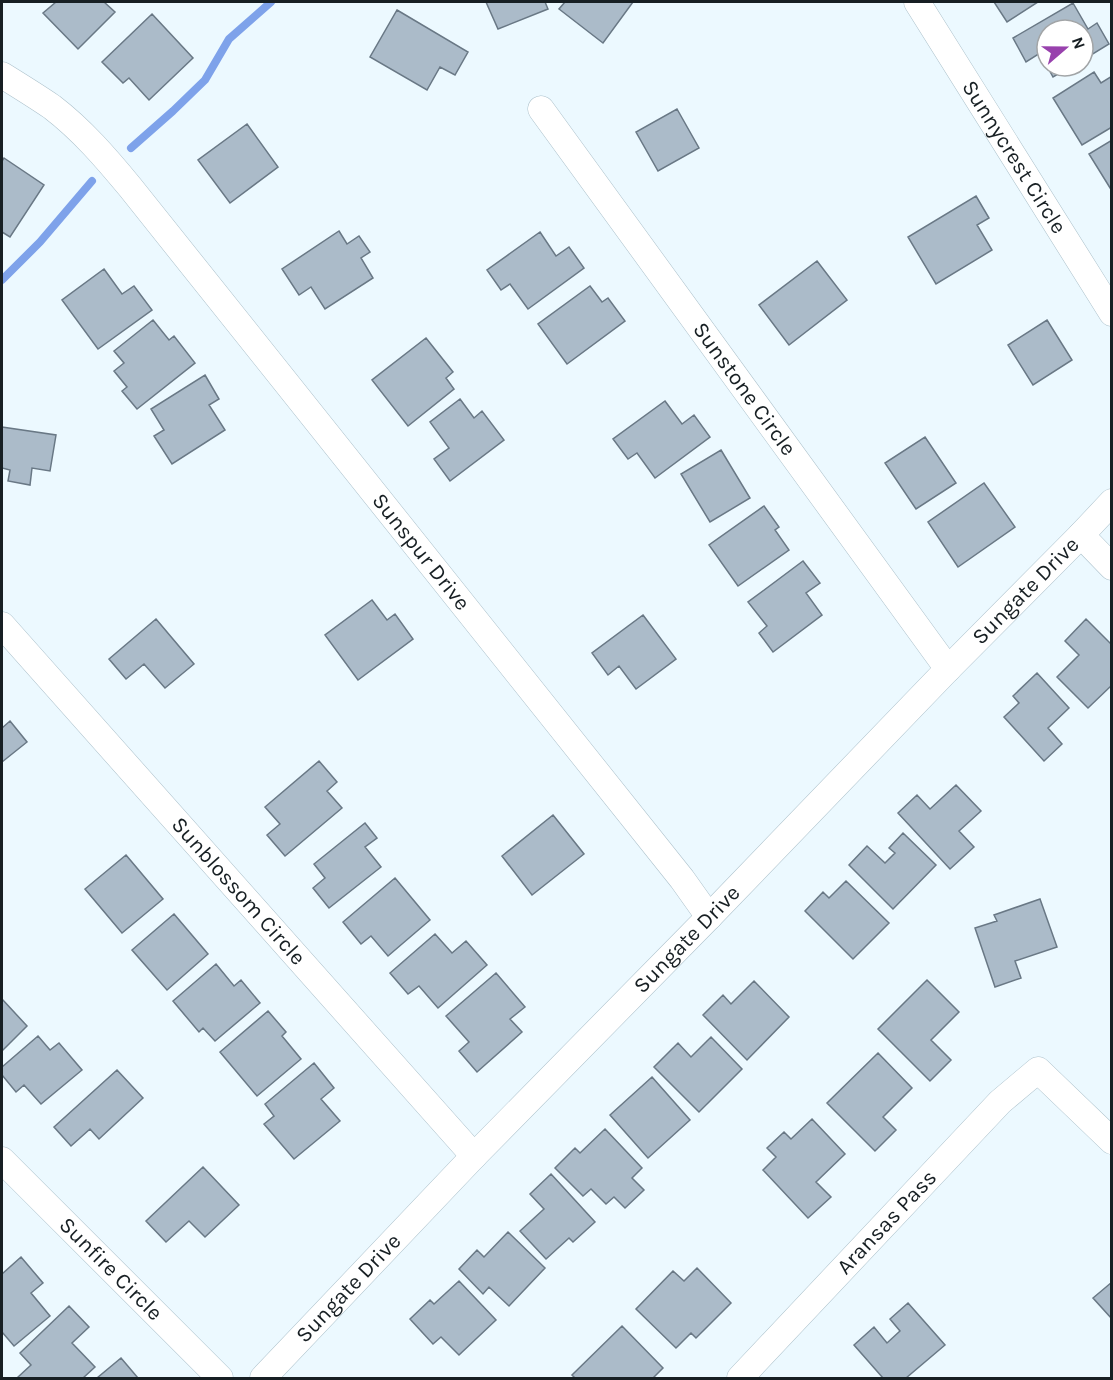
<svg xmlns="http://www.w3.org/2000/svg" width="1113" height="1380" font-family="Karla,sans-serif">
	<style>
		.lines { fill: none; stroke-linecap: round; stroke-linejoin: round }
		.stream { stroke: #7ea2ea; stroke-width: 8 }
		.building { fill: #abbbc9; stroke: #697885; stroke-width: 1.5 }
		.minor-casing { stroke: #acc1cb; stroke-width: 27 }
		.minor { stroke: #fff; stroke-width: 26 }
		.labels { text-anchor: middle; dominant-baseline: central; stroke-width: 4.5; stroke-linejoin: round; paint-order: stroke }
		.street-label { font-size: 22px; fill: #171f23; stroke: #fff }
	</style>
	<rect width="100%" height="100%" fill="#ecf9ff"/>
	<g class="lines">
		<path class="stream" d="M131,148L173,111L205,80L229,39L271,2
			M2,280L40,242L92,181"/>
	</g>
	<path class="building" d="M56,2H104L115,12L78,49L43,13Z
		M486,2H545L548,9L498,29Z
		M565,2H633L603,43L559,9Z
		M994,2H1038L1007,22Z
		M1073,3L1088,29L1097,23L1109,44L1083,60V30H1047V66L1040,53L1026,62L1013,38Z
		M397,10L468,52L455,75L440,67L427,90L370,57Z
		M152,14L193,58L149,100L129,78L123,83L102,62Z
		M1047,66H1072L1053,77Z
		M1094,72L1101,83L1112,76V127L1082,145L1053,98Z
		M677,109L699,148L658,171L636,132Z
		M247,124L278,167L230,203L198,160Z
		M1112,140V191L1089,154Z
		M4,158L44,185L10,237L2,232V161Z
		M976,196L989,218L977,225L992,250L936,284L908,237Z
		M339,231L347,244L359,236L370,252L361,258L373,278L325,309L311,287L299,295L282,269Z
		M540,232L556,256L569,247L584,268L528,309L510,284L501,290L487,270Z
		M817,261L847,300L789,345L759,305Z
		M104,269L122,294L134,286L152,310L98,349L62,300Z
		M590,286L602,302L608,298L625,321L567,364L538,324Z
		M153,320L169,340L174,336L195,363L137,409L122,391L127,387L114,371L124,363L114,351Z
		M1047,320L1072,360L1033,385L1008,345Z
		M426,338L453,372L446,378L454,389L408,426L372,380Z
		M205,375L219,399L209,405L225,430L172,464L154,436L164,430L151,409Z
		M460,399L474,418L482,411L504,440L450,481L434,459L449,448L430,422Z
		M665,401L682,424L694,415L710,437L655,478L637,453L628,459L613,439Z
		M2,427L56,435L50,471L32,468L30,485L8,481L10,470L2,468Z
		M925,437L956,483L916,509L885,463Z
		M721,450L750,498L710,522L681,474Z
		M984,483L1015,527L958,567L928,522Z
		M764,506L779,527L775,530L789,550L738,586L709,545Z
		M803,561L820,583L806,593L822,615L773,652L759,633L767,626L748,602Z
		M372,600L387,620L395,614L413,639L358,680L325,635Z
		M643,615L676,659L636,689L619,666L608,675L592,653Z
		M156,619L194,664L165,688L144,664L126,679L109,659Z
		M1086,619L1112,645V685L1088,708L1057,677L1079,655L1065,641Z
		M1037,673L1069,708L1048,728L1062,744L1044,761L1004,717L1019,703L1013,696Z
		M10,721L27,742L2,762V728Z
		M319,761L337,782L327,791L342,808L285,856L267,835L280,824L265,807Z
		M956,785L981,811L959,831L974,847L950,869L898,813L917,795L930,809Z
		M553,815L584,854L532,895L502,856Z
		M365,823L377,838L365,847L381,867L329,908L313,888L325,878L314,864Z
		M903,833L936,865L893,909L849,865L867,846L885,863L895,853L889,848Z
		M126,855L163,899L122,933L85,889Z
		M395,878L430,920L388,956L371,936L361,944L343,922Z
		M846,881L889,923L853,959L805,911L823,892L829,898Z
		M1040,899L1057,947L1015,961L1021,978L995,987L975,928L997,921L994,915Z
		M174,914L208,954L167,990L132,950Z
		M435,934L452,953L466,941L487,965L438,1008L419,986L408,994L390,973Z
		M216,964L234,986L241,980L260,1003L215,1041L203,1028L199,1032L173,1001Z
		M496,973L525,1007L510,1019L522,1032L477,1072L459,1051L469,1042L446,1016Z
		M927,980L959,1012L931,1040L951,1060L930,1081L878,1029Z
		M754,981L789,1017L747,1060L703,1015L723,995L731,1004Z
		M2,999L27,1026L2,1051Z
		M268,1011L286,1032L282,1036L301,1059L257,1096L220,1052Z
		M38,1036L50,1050L59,1043L82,1070L41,1104L24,1085L16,1092L2,1075V1067Z
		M711,1037L742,1069L699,1112L654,1067L678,1043L691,1057Z
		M878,1053L912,1088L883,1117L896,1130L875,1151L827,1103Z
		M314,1063L334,1088L321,1099L340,1121L294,1159L264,1124L274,1116L265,1104Z
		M117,1070L143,1098L99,1139L90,1129L71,1146L54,1127Z
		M652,1077L690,1120L648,1158L610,1115Z
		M812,1119L845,1154L816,1182L831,1197L808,1218L763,1170L776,1157L767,1148L784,1132L791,1139Z
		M605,1129L642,1168L632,1178L644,1190L625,1208L614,1197L606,1204L591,1189L583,1196L555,1168L575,1148L580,1153Z
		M203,1167L239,1205L205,1237L189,1221L166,1242L146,1221Z
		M551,1174L595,1222L573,1242L569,1238L546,1259L520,1231L544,1209L530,1194Z
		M508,1232L545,1268L509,1306L489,1287L483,1294L459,1269L477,1250L484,1257Z
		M21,1257L43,1283L31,1293L50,1316L14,1346L2,1332V1274Z
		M697,1268L731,1303L696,1338L691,1333L676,1348L636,1309L673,1271L684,1281Z
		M459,1281L496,1320L459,1355L441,1337L433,1344L410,1319L430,1300L434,1304Z
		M1112,1282V1319L1093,1298Z
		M908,1303L945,1345L906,1378H883L854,1345L874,1327L887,1343L900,1331L890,1319Z
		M69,1306L89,1327L72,1343L95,1367L83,1378H20L18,1377L31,1365L20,1353Z
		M622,1326L663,1368L653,1378H575L572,1375Z
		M121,1358L138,1378H97Z"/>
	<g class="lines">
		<g class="minor-casing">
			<g id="minor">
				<path id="s1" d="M917,2L1112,313"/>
				<path id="s2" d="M2,75C18,85 36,96 52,107C82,130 106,158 130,187L682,879L709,917"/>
				<path id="s3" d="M541,109L948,669"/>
				<path d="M1081,535L1112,567"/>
				<path id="s4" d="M2,625L474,1156"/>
				<path id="s5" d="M2,1160L220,1378"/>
				<path id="s6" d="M263,1378L474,1156L709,917L948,669L1081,535L1112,502"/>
				<path id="s7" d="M740,1378L1000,1102L1038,1070L1112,1141"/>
			</g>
		</g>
		<use href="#minor" class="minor"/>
	</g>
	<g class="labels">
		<g class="street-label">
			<text stroke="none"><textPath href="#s1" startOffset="183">Sunnycrest Circle</textPath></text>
			<text stroke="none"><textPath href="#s3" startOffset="346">Sunstone Circle</textPath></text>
			<text stroke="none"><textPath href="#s2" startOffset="638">Sunspur Drive</textPath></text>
			<text stroke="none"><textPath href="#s6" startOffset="1096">Sungate Drive</textPath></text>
			<text stroke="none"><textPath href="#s4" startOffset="356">Sunblossom Circle</textPath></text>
			<text stroke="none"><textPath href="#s6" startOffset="610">Sungate Drive</textPath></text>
			<text stroke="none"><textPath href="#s7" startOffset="214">Aransas Pass</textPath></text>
			<text stroke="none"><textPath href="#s5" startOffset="154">Sunfire Circle</textPath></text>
			<text stroke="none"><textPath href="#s6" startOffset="124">Sungate Drive</textPath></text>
		</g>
	</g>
	<rect width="1113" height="1380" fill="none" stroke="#171f23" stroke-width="6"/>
	<g transform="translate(1065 48) rotate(70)"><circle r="28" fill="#ffffff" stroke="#a2a5a7" stroke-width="1.5"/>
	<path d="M0-4.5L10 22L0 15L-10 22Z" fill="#9841ad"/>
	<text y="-9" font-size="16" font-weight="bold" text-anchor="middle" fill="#171f23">N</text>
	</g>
</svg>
